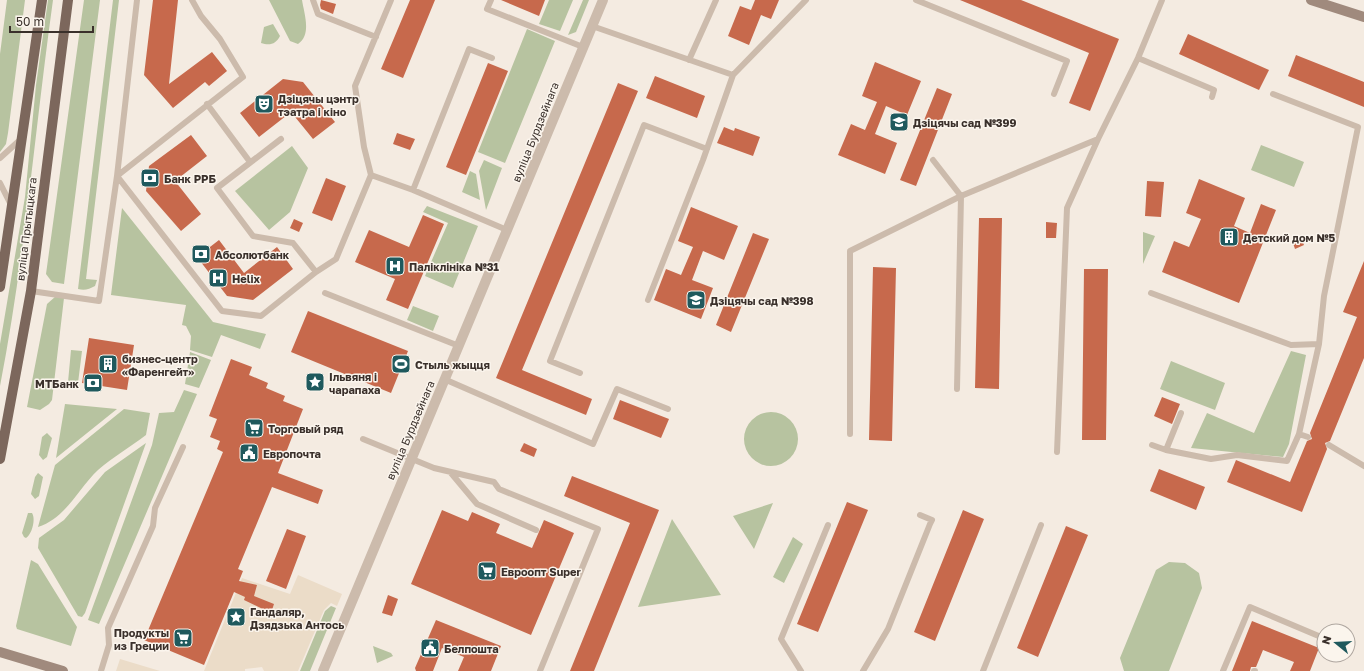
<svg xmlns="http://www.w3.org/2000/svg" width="1364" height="671" font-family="'Golos Text',sans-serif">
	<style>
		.green { fill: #b7c3a0 }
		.plaza { fill: #ebdcc8 }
		.building { fill: #c7694c }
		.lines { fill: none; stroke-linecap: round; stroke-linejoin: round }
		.service { stroke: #ccbbac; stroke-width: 6 }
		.tertiary { stroke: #ccbbac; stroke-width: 10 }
		.secondary { stroke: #a08a7d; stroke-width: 10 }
		.primary { stroke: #7c675c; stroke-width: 10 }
		.labels { text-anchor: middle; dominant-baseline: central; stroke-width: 3; stroke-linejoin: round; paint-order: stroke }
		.poi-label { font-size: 11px; font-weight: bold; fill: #3a302b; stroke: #fbf5ed; text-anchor: start }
		.street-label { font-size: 11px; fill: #3a302b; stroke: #fbf5ed }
	</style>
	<rect width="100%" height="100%" fill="#f4ebe1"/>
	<path class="green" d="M7,0H25L8,133L6,144L0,152V54Z
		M48,0H53C35,129 25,258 0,386V344L25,197L36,85Z
		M84,0H100L64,284L52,282L46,274Z
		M113,0H119L86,279L97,280L95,286C89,289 85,291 78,289Z
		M269,0H302C304,13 312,35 298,44L290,41Z
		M549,0H573L560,31L539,24Z
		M583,0H589L576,32L568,35Z
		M273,24L280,36C276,44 270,46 261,43L264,27Z
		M527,29L555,41L505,163L478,152Z
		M1261,145L1304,162L1294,187L1251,170Z
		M292,146L308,168L290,212L269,230L235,191Z
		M484,160L502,168L486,210L479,171Z
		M470,171L476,174L480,200L462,192Z
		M427,206L478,226L453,288L425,276L448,223L423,212Z
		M122,208L213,322L266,334L260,349L221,335L212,357L190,350L191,336L186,326L182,325L186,305L111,295Z
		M1143,232L1155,236L1143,264Z
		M56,296L64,298L52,400L49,404L40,410L27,407L47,304Z
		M413,306L439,316L433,331L407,320Z
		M71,350L82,351L78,383L68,382Z
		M1291,351L1306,355L1289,444L1283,457L1191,448L1207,413L1254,433Z
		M190,352L211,360L199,388L185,384Z
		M1171,361L1225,383L1215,410L1160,389Z
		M184,390L197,394L99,624L88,620L152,445L159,413L174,412Z
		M65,404L117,409L56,458Z
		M124,409L150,413L146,435C130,447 113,457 98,470C78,489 66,518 38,527L55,465Z
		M744 439a27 27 0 1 1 54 0a27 27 0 1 1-54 0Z
		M47,433L52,438L47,457L43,460L39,455L42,437Z
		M146,443L85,613L82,617L78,616L38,548L39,538L64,520L105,472Z
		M38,473L43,477L39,496L35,499L31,494L35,477Z
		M773,503L754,549L733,516Z
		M28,513H32C36,519 32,534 26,538L24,537L22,533Z
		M672,519L721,595L638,607Z
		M793,537L803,544L784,583L773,577Z
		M31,560L38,564L77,627L71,646L17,629L16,626Z
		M1169,562L1185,563L1199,573L1202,588L1169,671H1124L1120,658L1156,570Z
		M331,606L336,608L310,671H300L325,611Z
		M373,646L391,653L393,656L377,663Z"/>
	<path class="plaza" d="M298,575L342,594L337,606L331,603L324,610L298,671H264L262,667L245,669V671H204L242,578L290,594Z
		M120,659L160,671H116Z"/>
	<path class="building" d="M153,0H178L169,84L212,52L227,71L209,86L205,82L173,108L144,75Z
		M321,0L336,4L333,14L321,9L320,5Z
		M410,0H435L403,78L381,69Z
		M501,0H545L539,16Z
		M755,0H779L771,19L761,15L749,45L728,36L740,6L751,10Z
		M960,0H1021L1119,39L1090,111L1069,103L1089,53Z
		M1188,34L1269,70L1259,90L1179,54Z
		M1296,55L1364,82V107L1288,76Z
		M875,62L921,81L907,115L886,106L875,134L897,143L885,174L838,155L851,124L865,130L877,102L862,96Z
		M488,63L508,71L466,175L446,167Z
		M655,76L705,96L697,118L646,98Z
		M283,79L303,82L335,122L313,139L291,112L259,137L240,113Z
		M618,83L638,91L522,370L592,399L586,415L496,378Z
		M937,88L952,94L916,186L900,180Z
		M724,127L734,131L735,128L760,137L753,156L717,143Z
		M397,133L415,139L410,150L393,144Z
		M191,135L207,156L175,181L201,214L181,231L146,191L149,166Z
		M326,178L346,186L332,221L312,213Z
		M1199,179L1245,198L1234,226L1250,233L1261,204L1276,210L1239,303L1162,272L1174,241L1189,247L1201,219L1186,213Z
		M1147,181L1164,182L1161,217L1145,216Z
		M691,207L738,226L724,260L703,251L692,280L713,288L701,319L654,300L666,269L681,275L693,247L678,241Z
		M423,215L444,224L408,309L386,300L395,279L355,262L369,230L409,247Z
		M979,218H1002L999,389L975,388Z
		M294,219L303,223L299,232L290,228Z
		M1046,222L1057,223L1056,238H1046Z
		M753,233L769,239L731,332L716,325Z
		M1300,236L1304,245L1295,249L1292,240Z
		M219,240L244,273L277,247L293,269L253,300L227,296L197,257Z
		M1364,261V358L1330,441L1325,443L1327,449L1302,512L1227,482L1236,460L1290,482L1307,441L1312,439L1310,433L1357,317L1343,312Z
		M873,267L896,268L892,441L869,440Z
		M1084,269H1108L1106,440H1082Z
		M308,311L408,351L391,393L291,352Z
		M89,338L134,345L127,390L82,383Z
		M231,359L252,367L249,375L268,383L266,388L285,396L283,401L303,409L278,473L323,490L318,504L272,487L238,569L243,571L239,581L257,585L254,596L274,604L271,613L244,600L245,597L234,592L204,665L144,640L223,452L217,449L220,441L210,437L217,419L209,416Z
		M1162,397L1180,404L1172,424L1154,416Z
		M620,400L669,419L661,438L613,419Z
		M524,443L537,449L534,457L520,451Z
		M1159,469L1205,487L1196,510L1150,491Z
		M572,476L659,510L594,671H570L630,523L564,496Z
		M847,502L868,510L818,632L797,624Z
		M442,510L468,521L472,512L500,524L496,533L532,548L544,520L574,533L531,635L411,584Z
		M963,510L984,519L935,641L914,632Z
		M1066,526L1088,535L1038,657L1017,648Z
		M287,529L306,536L286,589L266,581Z
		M388,595L398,599L392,616L382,613Z
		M436,620L501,646L491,671H458L464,657L442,648L433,671H416L415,668Z
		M1252,621L1319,648L1310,671H1290L1294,662L1263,650L1256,667H1251L1250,671H1232Z"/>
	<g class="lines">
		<path class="service" d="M137,0L117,176L222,311L261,316L316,272L336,259L371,175L364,147L355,86L391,0
			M313,0L318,14L376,37
			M491,0L487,9L583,47
			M916,0L1067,61L1054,94
			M592,26L733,75
			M1138,58L1214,90L1212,97
			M689,60L716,0
			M1273,94L1358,127L1324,296L1319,344L1299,434
			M207,104L250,162
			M281,139L217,188L253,236L293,243L316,272
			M0,158L21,139
			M933,160L961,196L957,389
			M371,175L413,190L507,230
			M0,183L11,205
			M413,190L469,49L492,58
			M31,291L99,301L117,176L243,77L220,39L201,16L192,0
			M325,293L459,346
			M1151,293L1291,345L1319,344
			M648,300L703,160L733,75L806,0
			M580,373L550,361L644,125L707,149
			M444,379L593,444L617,389L668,409
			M1181,413L1166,450L1211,459L1237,455L1287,461L1299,434L1308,437
			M850,434V251L961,196L1098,139
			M363,439L434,468L494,482L499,489L598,529L540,671
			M1152,445L1166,450
			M1329,445L1364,466
			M1057,452L1067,208L1098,139L1138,58L1162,0
			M451,473L477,504L536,530
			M101,671L109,645L108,628L153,526L155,508L183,447
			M801,671L781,639L828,525
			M863,671L888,629L930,524L932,520L920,515
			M983,671L1041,525
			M1223,671L1250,607L1321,637
			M1254,671H1255"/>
		<path class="tertiary" d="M323,671L603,0"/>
		<path class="secondary" d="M1311,0L1364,17
			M0,652L63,671"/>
		<path class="primary" d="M0,287L42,0
			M0,459L31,291L68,0"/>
	</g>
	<defs>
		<g id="theatre-square" transform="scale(1)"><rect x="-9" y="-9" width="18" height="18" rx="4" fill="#1f595d" stroke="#fbf5ed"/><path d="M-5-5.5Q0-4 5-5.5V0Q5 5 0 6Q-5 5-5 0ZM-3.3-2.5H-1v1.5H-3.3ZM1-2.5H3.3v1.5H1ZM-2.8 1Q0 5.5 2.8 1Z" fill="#fff"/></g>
		<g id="school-square" transform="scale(1)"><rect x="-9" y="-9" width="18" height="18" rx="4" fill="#1f595d" stroke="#fbf5ed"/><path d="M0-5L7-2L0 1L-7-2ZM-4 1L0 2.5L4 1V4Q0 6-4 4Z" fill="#fff"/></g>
		<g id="bank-square" transform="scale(1)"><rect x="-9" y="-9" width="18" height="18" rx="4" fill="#1f595d" stroke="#fbf5ed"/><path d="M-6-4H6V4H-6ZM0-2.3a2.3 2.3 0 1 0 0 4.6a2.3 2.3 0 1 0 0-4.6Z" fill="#fff"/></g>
		<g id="building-square" transform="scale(1)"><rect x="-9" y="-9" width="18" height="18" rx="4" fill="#1f595d" stroke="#fbf5ed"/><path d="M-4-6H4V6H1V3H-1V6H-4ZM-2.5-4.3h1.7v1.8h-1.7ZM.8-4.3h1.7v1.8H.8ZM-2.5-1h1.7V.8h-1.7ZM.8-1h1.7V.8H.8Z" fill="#fff"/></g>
		<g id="hospital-square" transform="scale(1)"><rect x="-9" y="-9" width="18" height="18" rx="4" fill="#1f595d" stroke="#fbf5ed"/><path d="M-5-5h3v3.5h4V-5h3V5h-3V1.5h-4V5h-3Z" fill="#fff"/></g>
		<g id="stadium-square" transform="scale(1)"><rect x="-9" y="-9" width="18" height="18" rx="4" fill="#1f595d" stroke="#fbf5ed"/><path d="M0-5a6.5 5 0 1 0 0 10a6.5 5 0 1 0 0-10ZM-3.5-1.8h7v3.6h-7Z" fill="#fff"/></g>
		<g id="sight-square" transform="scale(1)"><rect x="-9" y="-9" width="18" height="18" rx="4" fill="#1f595d" stroke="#fbf5ed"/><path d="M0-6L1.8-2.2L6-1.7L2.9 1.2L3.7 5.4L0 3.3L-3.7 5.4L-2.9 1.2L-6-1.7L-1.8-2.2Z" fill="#fff"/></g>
		<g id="supermarket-square" transform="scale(1)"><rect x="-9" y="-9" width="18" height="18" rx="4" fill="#1f595d" stroke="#fbf5ed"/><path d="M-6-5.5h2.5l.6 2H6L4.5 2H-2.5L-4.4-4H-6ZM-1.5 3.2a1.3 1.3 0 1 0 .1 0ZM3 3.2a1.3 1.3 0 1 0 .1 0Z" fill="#fff"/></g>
		<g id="civic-square" transform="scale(1)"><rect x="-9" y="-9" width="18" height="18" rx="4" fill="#1f595d" stroke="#fbf5ed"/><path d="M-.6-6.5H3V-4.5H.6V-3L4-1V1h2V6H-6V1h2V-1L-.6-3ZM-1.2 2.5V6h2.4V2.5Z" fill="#fff"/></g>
	</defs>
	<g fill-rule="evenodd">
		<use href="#theatre-square" x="264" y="104"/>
		<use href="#school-square" x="899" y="122"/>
		<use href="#bank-square" x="150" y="178"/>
		<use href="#building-square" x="1229" y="237"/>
		<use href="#bank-square" x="201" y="254"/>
		<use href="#hospital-square" x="395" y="266"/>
		<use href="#hospital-square" x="218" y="278"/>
		<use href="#school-square" x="696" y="300"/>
		<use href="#building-square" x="108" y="364"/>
		<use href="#stadium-square" x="401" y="364"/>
		<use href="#sight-square" x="315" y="382"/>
		<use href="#bank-square" x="93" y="383"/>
		<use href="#supermarket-square" x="254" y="428"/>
		<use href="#civic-square" x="249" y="453"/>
		<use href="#supermarket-square" x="487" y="571"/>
		<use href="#sight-square" x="236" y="617"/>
		<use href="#supermarket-square" x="183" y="638"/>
		<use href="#civic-square" x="430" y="648"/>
	</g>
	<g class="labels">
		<g class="poi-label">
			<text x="278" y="98">Дзіцячы цэнтр<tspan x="278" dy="13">тэатра і кіно</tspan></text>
			<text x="913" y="122">Дзіцячы сад №399</text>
			<text x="164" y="178">Банк РРБ</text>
			<text x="1243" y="237">Детский дом №5</text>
			<text x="215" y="254">Абсолютбанк</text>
			<text x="409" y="266">Паліклініка №31</text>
			<text x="232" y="278">Helix</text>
			<text x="710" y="300">Дзіцячы сад №398</text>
			<text x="122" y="358">бизнес-центр<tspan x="122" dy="13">«Фаренгейт»</tspan></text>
			<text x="415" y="364">Стыль жыцця</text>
			<text x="329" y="376">Ільвяня і<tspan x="329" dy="13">чарапаха</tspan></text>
			<text x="79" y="383" text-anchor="end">МТБанк</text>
			<text x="268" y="428">Торговый ряд</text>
			<text x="263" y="453">Европочта</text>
			<text x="501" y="571">Евроопт Super</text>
			<text x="250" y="611">Гандаляр,<tspan x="250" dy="13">Дзядзька Антось</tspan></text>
			<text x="169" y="632" text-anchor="end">Продукты<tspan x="169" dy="13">из Греции</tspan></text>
			<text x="444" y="648">Белпошта</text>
		</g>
		<g class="street-label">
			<text transform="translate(535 132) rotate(-68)">вуліца Бурдзейнага</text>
			<text transform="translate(26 229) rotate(-83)">вуліца Прытыцкага</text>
			<text transform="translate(410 430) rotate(-67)">вуліца Бурдзейнага</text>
		</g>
	</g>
	<g transform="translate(1336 643) rotate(288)"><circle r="19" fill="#fbf5ed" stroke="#aea69f"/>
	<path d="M0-3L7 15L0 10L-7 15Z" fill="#1f595d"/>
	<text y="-6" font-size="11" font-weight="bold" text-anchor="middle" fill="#3a302b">N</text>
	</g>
	<path d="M10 26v6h83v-6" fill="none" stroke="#3a302b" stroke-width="2"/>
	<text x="16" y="26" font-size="12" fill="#3a302b" stroke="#fbf5ed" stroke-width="3" paint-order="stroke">50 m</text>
</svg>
